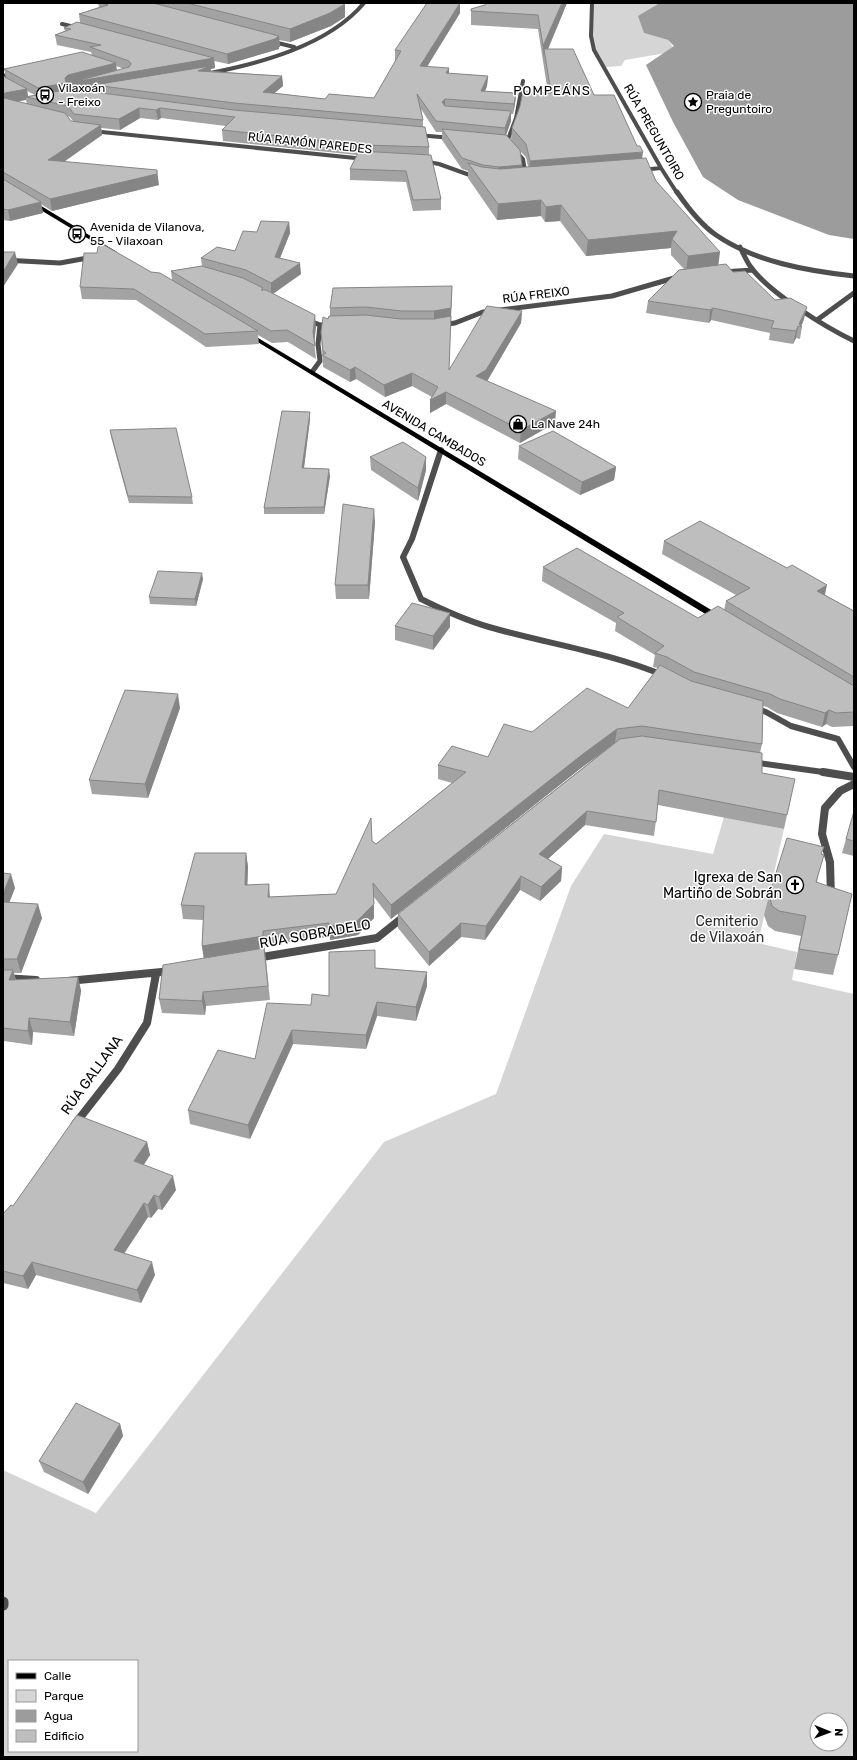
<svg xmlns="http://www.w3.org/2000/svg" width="857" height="1760" font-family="Rubik,sans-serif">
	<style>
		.green { fill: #d5d5d5; fill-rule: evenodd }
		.water { fill: #9c9c9c }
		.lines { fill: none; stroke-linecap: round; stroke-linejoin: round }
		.pedestrian { stroke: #4e4e4e; stroke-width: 8 }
		.minor-far4 { stroke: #4e4e4e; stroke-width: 4 }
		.minor-far3 { stroke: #4e4e4e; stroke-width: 5 }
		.minor-far2 { stroke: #4e4e4e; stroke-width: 6 }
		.minor-far1 { stroke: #4e4e4e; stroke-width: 8 }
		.minor { stroke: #4e4e4e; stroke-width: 11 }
		.primary { fill: #000; fill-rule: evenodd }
		.wall { fill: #a3a3a3; fill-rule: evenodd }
		.shaded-wall { fill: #858585 }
		.building { fill: #bebebe; stroke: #858585 }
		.labels { text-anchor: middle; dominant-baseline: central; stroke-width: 3; stroke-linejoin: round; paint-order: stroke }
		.far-poi-label { font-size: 12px; fill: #000; stroke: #fff; text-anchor: start }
		.far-street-label { font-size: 12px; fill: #000; stroke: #fff }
		.far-neighbourhood-label { font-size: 13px; letter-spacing: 1px; fill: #000; stroke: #fff }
		.poi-label { font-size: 14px; fill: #000; stroke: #fff; text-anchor: end }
		.park-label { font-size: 14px; fill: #2c2c2c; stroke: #fff }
		.street-label { font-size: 14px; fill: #000; stroke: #fff }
	</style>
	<rect width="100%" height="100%" fill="#fff"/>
	<path class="green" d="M593,3H664L654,6L644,33L668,40L673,47L666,53L625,60L621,66L605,67L592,45Z
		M724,817L784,829L758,943L797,952L792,980L854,994V1757H3V1470L96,1513L384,1142L496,1094L571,886L604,834L713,854ZM9,1661H137V1751H9ZM817,1720H841V1744H817Z"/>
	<path class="water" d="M676,3H854V239L829,235L738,200L703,177L673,122L646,65L674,46L668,40L644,33L638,16L658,4Z"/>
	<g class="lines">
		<path class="pedestrian" d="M831,898L830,862L822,834L825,808L840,791L854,784"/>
		<path class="minor-far4" d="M592,3L591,36L594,50L661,168L677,193
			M62,24L79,28
			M270,41L294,47
			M205,74C258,64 328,46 364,3
			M3,76L16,73
			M523,81L516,118L507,142L523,159L526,177
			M92,131L365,159
			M416,135L453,138
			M423,161L439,164L478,178
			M641,170L661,168"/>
		<path class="minor-far3" d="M677,192C688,208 700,224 716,235C755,262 808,271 854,276
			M740,247C743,253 746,260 750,266C768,292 825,327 854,341
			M3,260L60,263L93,257
			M722,272L753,270
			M817,320L854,293
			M320,325L333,324
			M440,325L455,323L483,312L612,296L681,276
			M312,372L320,361L318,344L320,325L315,323"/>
		<path class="minor-far2" d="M441,450L412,539L403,557L421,599C443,610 465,620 489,627C548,644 608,652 665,676
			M754,708L766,712L791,726L838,739L854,767
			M751,762L830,773"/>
		<path class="minor-far1" d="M823,772L854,777
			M256,958L377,938L407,914
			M3,978L36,980
			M68,981L172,971
			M75,1124L118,1069L147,1023L156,974"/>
		<path class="minor" d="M3,1602V1605"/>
		<path class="primary" d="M29,201H33L117,252L112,253L29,203Z
			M248,332L723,617L724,619L723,621H717L246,335L245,334Z"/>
	</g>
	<path class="wall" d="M98,3H340L345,4V17L331,26L290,42L279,40L280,47H279V49L228,64L214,61L215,68L211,69V71L282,76L283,86L274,93L325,99L374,98L396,60H395V50L460,3V13L427,67L449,74L488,76L487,86L485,91L516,93L515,104L513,114H511V121L506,135L511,140L512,128L548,93L538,29L471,25V9L485,5L486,3H567L548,49L594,95L642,158L656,181L718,265L733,272L804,319L801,326L802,327L800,339L796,338L793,344L769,340L770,333L711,320L709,323L646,313L648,301L684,269L671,255V248L586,256L560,221L545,222L541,216L497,220L468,178V171L462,169L442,140V132H436L421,109L423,120V127L429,147V155L441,199V210L413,211L406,182L350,180V169L357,155L223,141L222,130L226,126L161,118L158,120L140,118L120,130L101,128L102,135L64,162L159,185L52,211L41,204L43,213L10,221L3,220V76L6,78L4,69L92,55L91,52L57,45L55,35L65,31L64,28L80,23L79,14L99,7ZM116,66L124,69L117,70ZM73,85L74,90H67V88L69,86ZM94,89L95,92L82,91ZM27,91L35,95L28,96ZM26,100L27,104L17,101ZM67,116L70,117L73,121H71ZM520,151L526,157L528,167H522Z
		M289,222L290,233L280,258L301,274L273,294L316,327L314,340L316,359L288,342L272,343L258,335L259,344L206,347L136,300L82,299L80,287L151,272L172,280L171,271L202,266L201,258L235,251L257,232Z
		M452,286L449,369L522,311L521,323L487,381L555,423L520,443L446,404L430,413V400L432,397L412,386L385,397L356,379L350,382L323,367L321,332L330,316V308Z
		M310,419L304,468L330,476L324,514H264V508Z
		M110,430L192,497L193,504L129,503L111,437Z
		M519,446L616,467L614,480L580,495L518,459Z
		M370,457L426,470L418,501L371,470Z
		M375,522L369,599H336L335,585Z
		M664,541L825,595L854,611V726L832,727L826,724L822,727L777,713L767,707L763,706L762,744L760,753L762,773L787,815L784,829L658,805L654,836L585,825L548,859L562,867L561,881L540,901L520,890L485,940L461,937L429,966L398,928V914L599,755L581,768L391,919L374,897V918L358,935L330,940V937L264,945L270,1000L206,1006L205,1015L162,1013L159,999L204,958L202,946L203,920L183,919L181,905L246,853L248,867L247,885L270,897L336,894L372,842L376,844L452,783L438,779V765L488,757L532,732L628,708L658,668L653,667L655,655L615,631L616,623L542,581L543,567L698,618L724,610L726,601L736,595L662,554Z
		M203,579L196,606L150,604L149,597Z
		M395,626L450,627L433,650L395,640Z
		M180,708L148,798L92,794L89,780Z
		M854,811V856L842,853Z
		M822,854L817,882L838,955L833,975L794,969L801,936L775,931L768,926L764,915L769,895Z
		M3,873L15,888L9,902L42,918L21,973H14L16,980L78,977L81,991L74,1036L33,1032L32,1045L4,1041L3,1042Z
		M375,968L427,972V986L416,1021L377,1016L366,1049L293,1044L250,1139L190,1124L188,1110L255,1059L311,1005L329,996Z
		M147,1142L150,1155L144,1165L176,1190L162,1210L158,1209L151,1218L148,1217L124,1253L155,1275L141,1303L36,1275L28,1289L3,1283V1214L13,1206Z
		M120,1424L123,1436L88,1494L44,1472L39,1461Z"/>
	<path class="shaded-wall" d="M460,3V13L421,76L420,66Z
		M562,3H567L545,56L544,49L543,60V46Z
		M345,4V17L331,26L290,42V29Z
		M279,36L280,47H279V49L228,64L227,54Z
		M214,58L215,68L211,69V76L94,85V89L74,92L73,85L69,86L67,88L68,93L39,98L38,88L65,78L68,75L116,63L117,73Z
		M449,68V78L446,73Z
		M282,76L283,86L264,102L263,92Z
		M488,76L487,86L481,101V91Z
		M27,89L28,97H26V100L7,103L3,97V95L5,93Z
		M516,93L515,104L513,114L514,104Z
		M445,99V110L442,102Z
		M139,108L140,118L120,130L119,119Z
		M160,108L161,118L158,120L156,110Z
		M511,111V121L505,138V128Z
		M101,125L102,135L50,171L48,160Z
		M643,152L641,166L529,175L530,161Z
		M522,165V176L499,177V167Z
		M157,170L159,185L52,211L50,199Z
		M541,200V216L497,220L498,204Z
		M41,202L43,213L10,221L8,210Z
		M561,205L560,221L545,222L546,207Z
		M289,222L290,233L276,268L275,257Z
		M677,231L672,239L671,248L586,256L588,240Z
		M15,252L18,264L3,287V272Z
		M720,252L718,268L686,272L688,256Z
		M300,263L301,274L271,295V283Z
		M452,286L451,320L434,323V311Z
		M807,307L804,319L801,327L799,324Z
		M713,308L711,320L709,323L710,310Z
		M522,311L521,323L486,383L476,376Z
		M315,315L316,327L314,344L313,332Z
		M798,326L796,338L793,344L796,331Z
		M355,367L356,379L350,382V370Z
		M412,373V386L385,397L384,385Z
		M446,392V404L430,413V400Z
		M556,411L555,423L520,443L521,430Z
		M310,412V419L303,475L302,468Z
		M426,457V470L418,501V488Z
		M616,467L614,480L580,495L582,482Z
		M329,469L330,476L324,514V507Z
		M374,509L375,522L369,599L368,585Z
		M202,573L203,579L196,606L195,599Z
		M827,585L824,599L817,591Z
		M450,613V627L433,650V636Z
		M178,694L180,708L148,798L145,784Z
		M829,710L826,724L822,727L825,713Z
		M617,729L615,743L581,768L391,919V905L583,754Z
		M587,811L585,825L538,868L539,854Z
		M246,853L248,867L247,899L245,885Z
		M562,867L561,881L540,901L541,887Z
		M11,874L15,888L4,916L3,913V894Z
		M521,876L520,890L485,940L486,926Z
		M373,883L374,918L358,935L330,940L329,926Z
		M269,884L270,898L268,897Z
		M38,904L42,918L21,973L17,959Z
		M461,923V937L429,966V952Z
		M263,931L264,945L270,1000L265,950L204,960L202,946Z
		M13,970L17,984L9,980Z
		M427,972V986L416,1021V1007Z
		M78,977L81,991L74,1036L70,1022Z
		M203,992L206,1006L205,1015L202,1001Z
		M377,1002V1016L366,1049V1035Z
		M29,1018L33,1032L32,1045L28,1031Z
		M292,1030L293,1044L250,1139L248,1125Z
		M147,1142L150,1155L137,1174L134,1161Z
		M173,1176L176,1190L162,1210L159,1197Z
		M154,1195L158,1209L151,1218L148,1205Z
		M144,1203L148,1217L118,1263L114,1250Z
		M32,1262L36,1275L28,1289L23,1276Z
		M152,1262L155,1275L141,1303L137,1290Z
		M120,1424L123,1436L88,1494L83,1482Z"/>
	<path class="building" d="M101,3H153L279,36L276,38H278L227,54L79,14L108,5Z
		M187,3H340L345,4L330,13L290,29Z
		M427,3H460L420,66L449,68L446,73L488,76L481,91L516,93L514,104L445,99L442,102L445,106L511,111L505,128L436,121L417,94L423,120L234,103L94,85L210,66L198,71L282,76L263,92L325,99L329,94L374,98L401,51L395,50Z
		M486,3H562L543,46L538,15L471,11V9L485,5Z
		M77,22L214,58L73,82L129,67L131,64L129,61L90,47L101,45L55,35L71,29L64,28Z
		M544,49H573L594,95H614L637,146H640L643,152L530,161L526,144L512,128L520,106L523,91L551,93Z
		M82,52L116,63L68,75L65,78L66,83L38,88L4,69Z
		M3,76L27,89L5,93L3,95Z
		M70,89L234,110L425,127L429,147L364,145L222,130L235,117L160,108L156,110L139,108L119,119L74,114L68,106L26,97Z
		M3,96L4,98L65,113L71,121L101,125L48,160L157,170V174L50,199L3,172Z
		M442,129L506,135L520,150L522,165L499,167L483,165L462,158Z
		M359,151L431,155L441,199L413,200L406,171L350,169Z
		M646,158L656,181L720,252L688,256L672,239L677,231L588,240L561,205L546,207L541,200L498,204L468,163L482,167L500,169Z
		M3,179L41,202L8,210L3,209Z
		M261,221L289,222L275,257L300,263L271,283L246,270L201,258L217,247L235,251L243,231L257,232Z
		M104,245L151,272L160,273L258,331L205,334L134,289L80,287L84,253H97L98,247Z
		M3,252H15L3,272Z
		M726,264L733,272L745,271L775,300L790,298L807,307L799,324L802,327L798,326L796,331L771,328L774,321L713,308L710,310L648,301L679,270Z
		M202,266L243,278L263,288L261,290H266L315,315L313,332L315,346L287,330L271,331L171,271Z
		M452,286L451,308L434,311H402L366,307L330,308L333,288Z
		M487,306L522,311L486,370L476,376L556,411L521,430L446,392L430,400L438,387L412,373L384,385L355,367L350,370L322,355L326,353L323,351L321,332L323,317L328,319L329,316L366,315L401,319H434L451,316L449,370Z
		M282,411L310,412L302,468L329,469L324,507L264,508Z
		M176,428L192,497L128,496L110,430Z
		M553,431L616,467L582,482L519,446Z
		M403,442L426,457L418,488L370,457Z
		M343,504L374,509L368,585H335Z
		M700,521L787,568L792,565L827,585L817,591L854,611V677L726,601L750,588L664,541Z
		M577,548L698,618L718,606L854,686V712L836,713L829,710L825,713L780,699L770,694L694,672L667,657L655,653L664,646L617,617L624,613L543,567Z
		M158,571L202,573L195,599L149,597Z
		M412,603L450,613L433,636L395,626Z
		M660,665L691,681L763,701L762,744L642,726L617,729L583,754L391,905L373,883L374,904L357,921L329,926V923L263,931V936L202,946L204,906L181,905L195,853H246L245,885L269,884L268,897L336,894L371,818L372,841L376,844L466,772L438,765L452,746L488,757L504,724L532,732L587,688L628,708Z
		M125,690L178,694L145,784L89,780Z
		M642,736L762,753V773L795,779L787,815L659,790L656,822L587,811L539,854L562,867L541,887L521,876L486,926L461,923L429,952L398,914L620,739Z
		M854,811V841L846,839Z
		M787,838L824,847L821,854L824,855L816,882L852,894L838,955L799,949L806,916L779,911L772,906L769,895Z
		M3,873L11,874L3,894Z
		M3,902L38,904L17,959H3Z
		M264,948L268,986L203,992L202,1001L159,999L163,965Z
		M375,950V968L427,972L416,1007L377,1002L366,1035L292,1030L248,1125L188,1110L218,1050L255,1059L267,1003L311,1005L312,994L329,996V952Z
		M3,970H13L9,980L78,977L70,1022L29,1018L28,1031L3,1028Z
		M77,1115L147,1142L134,1161L173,1176L159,1197L154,1195L148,1205L144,1203L114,1250L152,1262L137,1290L32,1262L23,1276L3,1271V1214L11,1205L13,1206Z
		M76,1403L120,1424L83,1482L39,1461Z"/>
	<defs>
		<g id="bus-ring" transform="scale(0.9)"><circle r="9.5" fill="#fff" stroke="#000" stroke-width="1.5"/><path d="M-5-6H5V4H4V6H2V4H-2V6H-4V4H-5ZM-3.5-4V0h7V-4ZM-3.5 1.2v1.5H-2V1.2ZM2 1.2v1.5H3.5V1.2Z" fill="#000"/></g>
		<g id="sight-ring" transform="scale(0.9)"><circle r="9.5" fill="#fff" stroke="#000" stroke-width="1.5"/><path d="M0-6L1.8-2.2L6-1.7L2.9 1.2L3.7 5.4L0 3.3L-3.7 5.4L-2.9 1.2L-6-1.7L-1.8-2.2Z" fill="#000"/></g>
		<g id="shop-ring" transform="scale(0.9)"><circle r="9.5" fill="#fff" stroke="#000" stroke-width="1.5"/><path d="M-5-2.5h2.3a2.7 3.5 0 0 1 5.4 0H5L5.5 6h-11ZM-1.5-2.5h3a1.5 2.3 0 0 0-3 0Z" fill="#000"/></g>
		<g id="church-ring" transform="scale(0.9)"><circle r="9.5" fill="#fff" stroke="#000" stroke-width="1.5"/><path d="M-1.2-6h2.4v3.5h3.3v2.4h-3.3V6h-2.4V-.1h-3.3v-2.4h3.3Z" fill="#000"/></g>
	</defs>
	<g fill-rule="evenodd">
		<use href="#bus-ring" x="45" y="95"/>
		<use href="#sight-ring" x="693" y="102"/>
		<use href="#bus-ring" x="77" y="234"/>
		<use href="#shop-ring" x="518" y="424"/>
		<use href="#church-ring" x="795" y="885"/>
	</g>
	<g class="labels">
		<g class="far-poi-label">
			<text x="58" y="88">Vilaxoán<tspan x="58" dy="14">- Freixo</tspan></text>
			<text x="706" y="95">Praia de<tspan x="706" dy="14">Preguntoiro</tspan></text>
			<text x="90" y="227">Avenida de Vilanova,<tspan x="90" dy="14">55 - Vilaxoan</tspan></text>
			<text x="531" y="424">La Nave 24h</text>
		</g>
		<g class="far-street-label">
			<text transform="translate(654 132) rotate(60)">RÚA PREGUNTOIRO</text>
			<text transform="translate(310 143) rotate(6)">RÚA RAMÓN PAREDES</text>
			<text transform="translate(536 295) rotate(-7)">RÚA FREIXO</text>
			<text transform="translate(434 433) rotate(31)">AVENIDA CAMBADOS</text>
		</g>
		<g class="far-neighbourhood-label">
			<text x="552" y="90">POMPEÁNS</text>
		</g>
		<g class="poi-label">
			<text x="782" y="877">Igrexa de San<tspan x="782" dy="16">Martiño de Sobrán</tspan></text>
		</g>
		<g class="park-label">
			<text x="727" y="921">Cemiterio<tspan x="727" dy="16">de Vilaxoán</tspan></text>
		</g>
		<g class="street-label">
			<text transform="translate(315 934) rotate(-10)">RÚA SOBRADELO</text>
			<text transform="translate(92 1075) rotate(-54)">RÚA GALLANA</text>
		</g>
	</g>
	<rect width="857" height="1760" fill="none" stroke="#000000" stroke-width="8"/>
	<rect x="8" y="1660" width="130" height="92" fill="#ffffff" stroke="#999999"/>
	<rect x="16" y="1673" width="20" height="6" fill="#000000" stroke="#999999"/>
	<text x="44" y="1680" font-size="12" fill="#000000">Calle</text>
	<rect x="16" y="1690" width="20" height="12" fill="#d5d5d5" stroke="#999999"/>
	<text x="44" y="1700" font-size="12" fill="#000000">Parque</text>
	<rect x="16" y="1710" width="20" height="12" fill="#9c9c9c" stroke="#999999"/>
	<text x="44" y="1720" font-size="12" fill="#000000">Agua</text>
	<rect x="16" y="1730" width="20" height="12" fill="#bebebe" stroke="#999999"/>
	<text x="44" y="1740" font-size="12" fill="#000000">Edificio</text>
	<g transform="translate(829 1732) rotate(91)"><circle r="19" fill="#ffffff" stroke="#999999"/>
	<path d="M0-3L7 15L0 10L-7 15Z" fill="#000000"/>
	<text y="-6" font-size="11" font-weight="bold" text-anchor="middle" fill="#000000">N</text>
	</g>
</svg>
